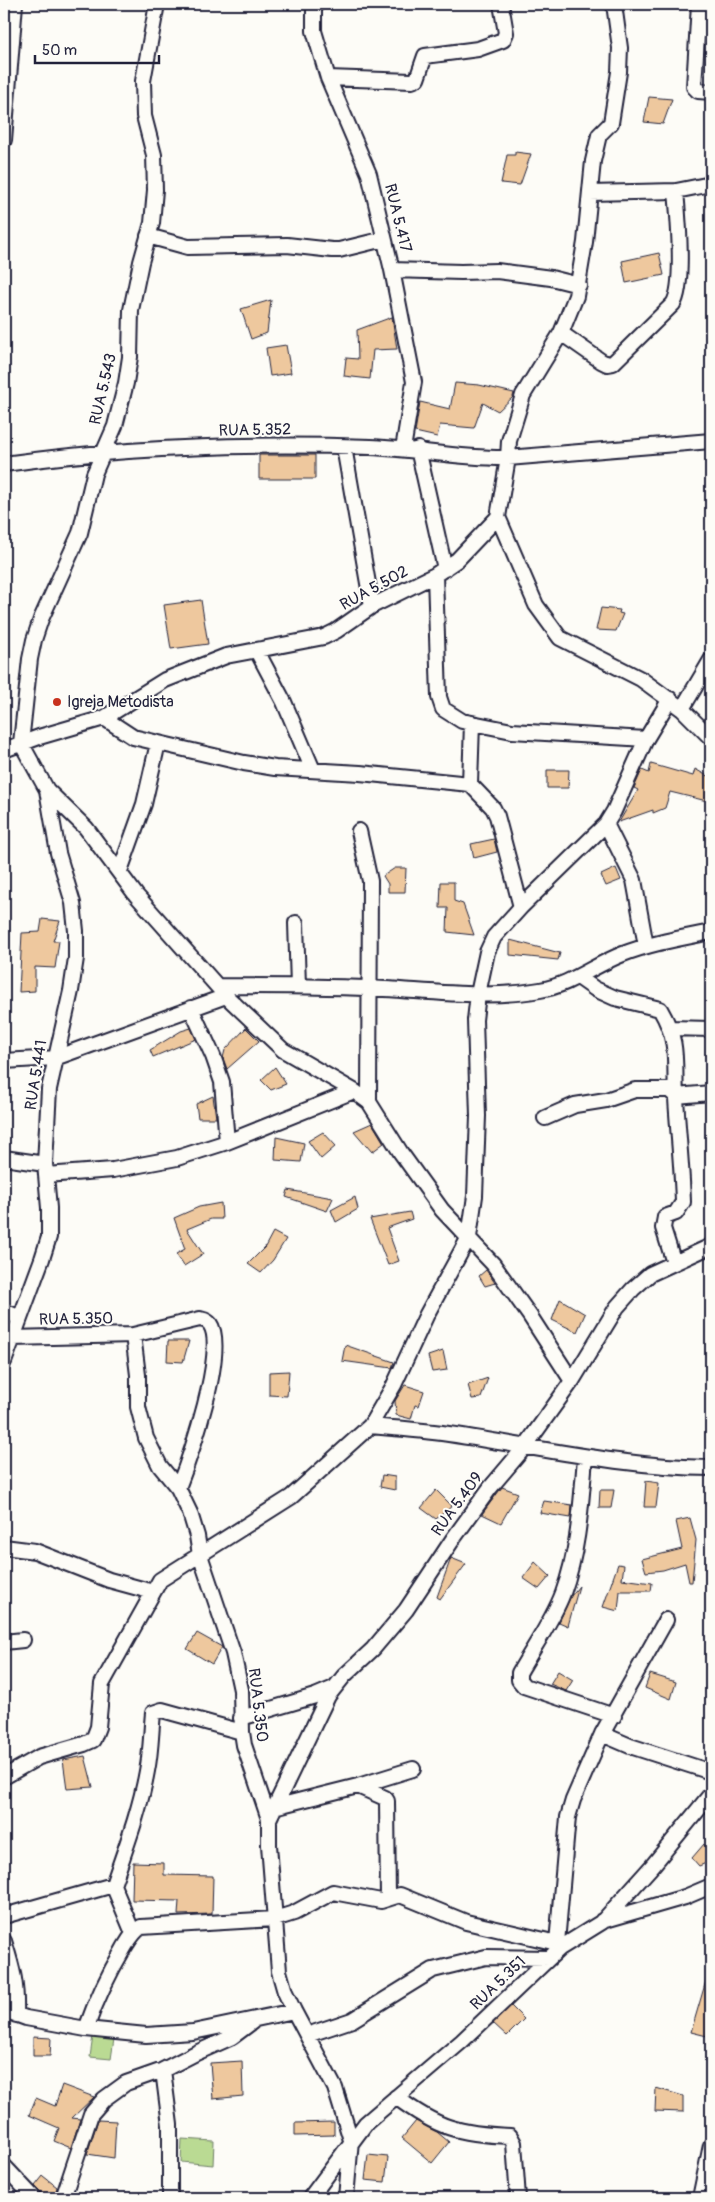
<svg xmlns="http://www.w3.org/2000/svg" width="715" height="2202" font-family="Pangolin,sans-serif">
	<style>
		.green { fill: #bada93; stroke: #6e7e67 }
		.building { fill: #eec89e; stroke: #22223b }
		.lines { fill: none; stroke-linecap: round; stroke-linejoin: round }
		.minor-casing { stroke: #22223b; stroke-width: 18 }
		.minor { stroke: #fdfcf7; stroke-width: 14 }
		.poi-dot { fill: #c8321e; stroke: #fdfcf7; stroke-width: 2 }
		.labels { text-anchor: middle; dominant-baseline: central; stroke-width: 4; stroke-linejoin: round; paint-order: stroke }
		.street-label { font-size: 16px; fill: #22223b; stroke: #fdfcf7 }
		.poi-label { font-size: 16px; fill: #22223b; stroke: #fdfcf7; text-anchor: start }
	</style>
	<rect width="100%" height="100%" fill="#fdfcf7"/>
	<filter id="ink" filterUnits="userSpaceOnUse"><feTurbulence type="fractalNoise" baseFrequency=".02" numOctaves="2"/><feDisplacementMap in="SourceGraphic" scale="10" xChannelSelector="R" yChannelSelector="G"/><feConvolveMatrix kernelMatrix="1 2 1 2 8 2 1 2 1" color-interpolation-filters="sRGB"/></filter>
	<g filter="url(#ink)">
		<path class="green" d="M93,2036L114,2039L111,2059L90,2057Z
			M182,2139L214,2141L213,2165L181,2162Z"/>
		<path class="building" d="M649,97L672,99L663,124L644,122Z
			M515,152L531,154L520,185L501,183L507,155H515Z
			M659,253L664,275L626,283L622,261Z
			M271,300L267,333L251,339L241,309Z
			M392,317L397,349L373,350L370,379L344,376L346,358L358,359L357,330Z
			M286,345L291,373L270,376L266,348Z
			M455,383L479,385L514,393L513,397L498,411L483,403L474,428L440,425L437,437L415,432L420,402L450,409Z
			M259,455H315V479H259Z
			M201,600L208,644L171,649L164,605Z
			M601,608L620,610L619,613L623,614L616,631L596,630Z
			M651,764L693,776L695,769L711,778V802L670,792L665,808L653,813V810L619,822L638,790L634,788L642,770L649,773Z
			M547,770H569L568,788H547Z
			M494,839L497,852L474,858L471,844Z
			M395,868H406L405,892H388V884L383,876Z
			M616,868L621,880L606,886L601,875Z
			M441,882H454V901L463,904L474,935L447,932L448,908H440Z
			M42,919L60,921L53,941H59L55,968L35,967V991L19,992L22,933L40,932Z
			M510,940L560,953L558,960L510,955Z
			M191,1028L196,1039L153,1057L150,1050L181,1031Z
			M246,1028L259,1041L227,1069L223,1058L225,1050Z
			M275,1067L286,1084L271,1090L261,1080Z
			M213,1096L216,1118H198L196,1104Z
			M372,1123L384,1143L372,1152L354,1131Z
			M323,1132L336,1146L321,1159L308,1141Z
			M276,1137L304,1143L301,1162L275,1160Z
			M288,1190L333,1198L327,1211L286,1197Z
			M355,1197L358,1209L336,1222L331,1210Z
			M221,1203L222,1219H211L187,1229L203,1254L184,1266L176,1254L185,1249L174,1218L199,1207Z
			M410,1212L412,1219L387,1228L399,1261L388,1265L370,1219Z
			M273,1232L286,1239L273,1260L261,1273L248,1264L265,1247Z
			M486,1270L495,1283L485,1286L479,1276Z
			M560,1299L585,1314L577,1332L552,1320Z
			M168,1341H189L183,1362L167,1361Z
			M345,1345L394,1362L392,1368L342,1361Z
			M443,1351L447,1370L432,1372L428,1356Z
			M289,1371L287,1396L269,1395V1372Z
			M488,1378L481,1398L472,1399L468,1385Z
			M405,1385L424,1391L419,1406L415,1405L411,1419L396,1415L395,1401Z
			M382,1475L395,1477V1490L380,1487Z
			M646,1481L659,1483L656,1507H644Z
			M502,1487L518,1493L501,1523L482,1514Z
			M436,1490L452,1506L436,1519L421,1508Z
			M600,1490H614L611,1508H599Z
			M544,1501L572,1505L571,1518L540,1513Z
			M690,1518L696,1540L692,1582H689L685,1563L663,1570L646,1572L642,1559L682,1549L676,1521Z
			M451,1558L466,1564L440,1599L437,1597Z
			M535,1562L550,1576L539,1589L523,1578Z
			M618,1564L624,1565L622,1579L652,1583L651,1591H620L618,1611L603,1607Z
			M579,1586L568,1626L559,1622L571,1596Z
			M197,1633L222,1647L212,1664L187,1649Z
			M558,1671L573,1680L566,1691L550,1684Z
			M650,1674L676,1682L671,1699L645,1688Z
			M85,1756L93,1787L67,1789L63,1760Z
			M704,1844L711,1855V1861L699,1866L692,1858Z
			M133,1862L164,1863V1875L213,1876L212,1914L178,1915L179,1901L132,1900Z
			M708,1974L711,1975V2037L691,2032Z
			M511,2006L524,2019L507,2036L493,2023Z
			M33,2037L51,2038L50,2056H33Z
			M242,2061L243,2096L213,2099L210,2063Z
			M62,2085L94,2097L72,2118L80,2119L71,2148L54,2141L59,2128L29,2115L36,2098L55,2106Z
			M656,2088L683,2096V2112L655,2111Z
			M98,2120L116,2121L114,2158L87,2154Z
			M416,2121L437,2132L449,2142L432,2163L402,2138Z
			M334,2122V2135L295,2136V2123Z
			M368,2155L388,2157L385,2182L365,2180Z
			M43,2176L57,2187L54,2198H43L41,2192L35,2186Z"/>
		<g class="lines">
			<g class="minor-casing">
				<path id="minor" d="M157,4L143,81L144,116L154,155L155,190L152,223L141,262L131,310L130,357L126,383L115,426L94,474L80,533L41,619L34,640L30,659L21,743L47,790L86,828L136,895L226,996L283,1050L354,1091L369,1102L401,1153L442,1210L493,1264L530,1316L572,1381
					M314,4V31L328,78L369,174L392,270L414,382L403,449
					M699,4L694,87L698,91L711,92
					M328,78L412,81L417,79L425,56L478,49L503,40L506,33L501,4
					M4,140L15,4
					M590,193L676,191L711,184
					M148,236L188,247L287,245L332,250H339L384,239
					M392,270L461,272L497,271L551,278L579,285
					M561,333L601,361L607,364L613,363L673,304C685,286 678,214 676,191
					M344,447L372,606
					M418,449L445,569
					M4,464C125,447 249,443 371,447C417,449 462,459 508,458L509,441L523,395L561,333L576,296L585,242L593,161L599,135L611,123L619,72L620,48L614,4
					M498,517L536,605L560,638L641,679L682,709L711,738
					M435,575L439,697L443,709L462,721L512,731L646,739
					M257,651L284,702L313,770
					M682,709L711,660
					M104,718L133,737L244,763L275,768L360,773L470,784L493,808L497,816L521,907
					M4,750L39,737L104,718L165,680L226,656L324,637L336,631L372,606L435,575L457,560L498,517L508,458L711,441
					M470,784L472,723
					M606,824L634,880L646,946
					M359,831L370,881L369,1102
					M120,871L144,804L158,743
					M296,923L298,986
					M578,977L595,989L615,998L660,1009C680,1043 674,1062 676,1098C678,1133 682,1167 683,1202L676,1213L665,1217L663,1228L674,1263
					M218,986C274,986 329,986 385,989C436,992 489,999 540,990C571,985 594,965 623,954C651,943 682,938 711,932
					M191,1008L213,1056L222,1082L227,1142
					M670,1028L711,1029
					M4,1061L55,1058L226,996
					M545,1118L575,1105L606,1100L635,1090H669L676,1096L711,1093
					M4,1158L45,1164
					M46,1175L113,1170L177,1158L227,1142L354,1091
					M4,1311L20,1318
					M133,1335L200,1319C204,1320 207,1320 210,1324C228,1349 189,1460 178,1488
					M12,1338L133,1335L138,1375V1407L146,1438L160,1466L178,1488L190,1513L197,1536L200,1555L233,1653L241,1690L242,1732L244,1745L269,1819V1845L279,1971L285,1992L294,2011L335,2088L351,2140L346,2198
					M4,1362L42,1259L49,1237V1208L45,1164L49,1089L71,991L76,958V931L73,903L58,853L47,790
					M370,1426C394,1428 418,1430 442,1433C533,1446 619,1467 711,1468
					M585,1458C581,1504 579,1549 563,1593C553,1620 533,1648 519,1673V1680L524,1686L614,1716
					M4,1547L35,1551L109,1580L153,1592
					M4,1642L23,1640
					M241,1718L315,1696L334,1688
					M602,1734L630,1746L711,1772
					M4,1777L39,1757L84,1744L93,1740L98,1727L102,1684L160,1580L291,1497L370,1426L394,1385L427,1314L469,1237L475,1196L478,1116L475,1020L478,994L487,952L494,937L521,907L606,824L614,811L646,739L670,699
					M358,1786L385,1798L387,1801L388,1899
					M274,1807L358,1786L413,1769
					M269,1819L328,1696L344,1676L373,1649L406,1610L453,1539L490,1488L524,1448L572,1381L617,1307L633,1289L650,1274L711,1246
					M4,1916L113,1885
					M602,1921L685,1897L711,1886
					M133,1933L113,1885C126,1847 140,1810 147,1771C151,1752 151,1732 153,1713L162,1710L242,1732
					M4,1941C13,1970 17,1984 16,2015
					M557,1943L568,1817L573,1800L602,1734L666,1620
					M4,2010L26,2018L86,2029L146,2035L193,2032L294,2011
					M86,2029C96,2000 108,1975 124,1948C129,1940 133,1932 141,1927L275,1919L294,1913L333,1892L381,1901L400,1895L466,1922L557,1943L560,1948
					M307,2035L352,2020L433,1970L486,1957L549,1958
					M163,2070L170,2125V2198
					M396,2097C437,2128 459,2134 510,2136L514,2143L518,2198
					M4,2166L34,2198
					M63,2198L91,2114L104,2099L126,2083L163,2070L196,2053L232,2037L252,2022
					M310,2198L366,2123L462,2041L560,1948L602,1922L653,1865L711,1794
					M700,2198L711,2145"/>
			</g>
			<use href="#minor" class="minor"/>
		</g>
	</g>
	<circle class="poi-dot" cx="57" cy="702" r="5"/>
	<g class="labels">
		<g class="street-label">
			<text transform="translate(398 218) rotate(76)">RUA 5.417</text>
			<text transform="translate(103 389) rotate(-77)">RUA 5.543</text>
			<text transform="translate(255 430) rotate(-1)">RUA 5.352</text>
			<text transform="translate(374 588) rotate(-29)">RUA 5.502</text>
			<text transform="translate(36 1075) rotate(-81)">RUA 5.441</text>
			<text transform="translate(76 1319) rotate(-1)">RUA 5.350</text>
			<text transform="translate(457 1504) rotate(-54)">RUA 5.409</text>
			<text transform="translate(258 1705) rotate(83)">RUA 5.350</text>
			<text transform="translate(498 1983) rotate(-44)">RUA 5.351</text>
		</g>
		<g class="poi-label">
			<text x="67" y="702">Igreja Metodista</text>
		</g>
	</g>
	<rect width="715" height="2202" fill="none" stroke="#fdfcf7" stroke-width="20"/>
	<rect x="10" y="10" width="695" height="2182" fill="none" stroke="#22223b" stroke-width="2" filter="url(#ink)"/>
	<path d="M35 55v8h124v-8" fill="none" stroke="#22223b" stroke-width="2.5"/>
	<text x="42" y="55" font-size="15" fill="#22223b" stroke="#fdfcf7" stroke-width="4" paint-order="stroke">50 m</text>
</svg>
